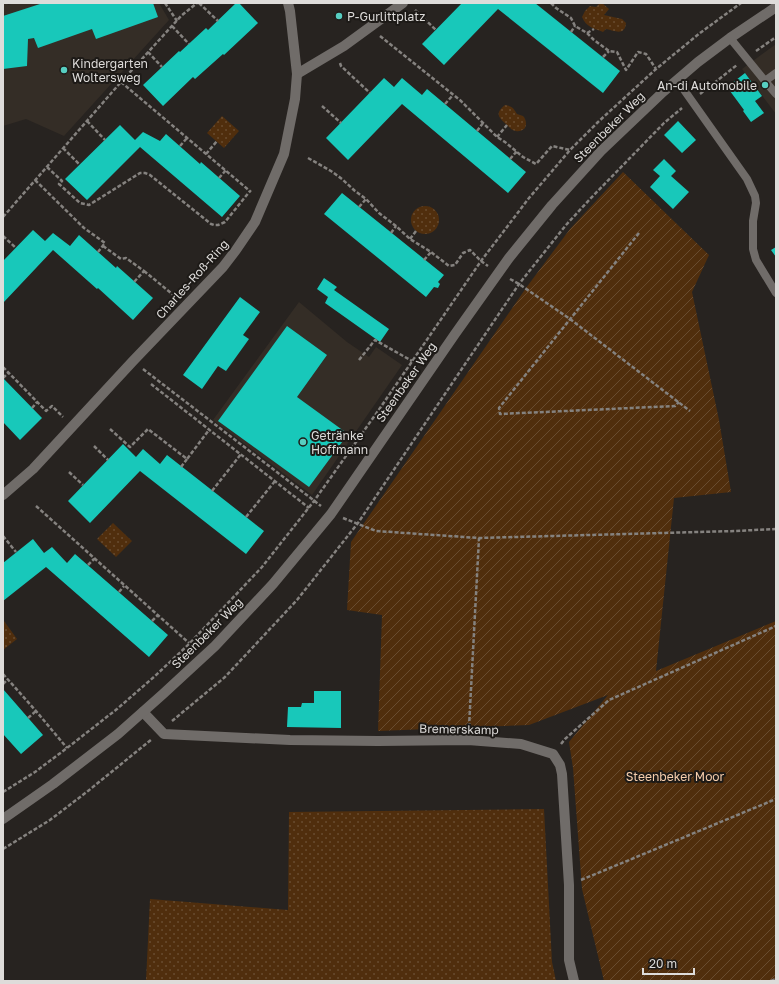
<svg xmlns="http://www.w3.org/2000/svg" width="779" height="984" font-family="'Golos Text',sans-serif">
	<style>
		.built { fill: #342d26 }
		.grass { fill: url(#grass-dots) }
		.garden { fill: url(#garden-furrows) }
		.building { fill: #18c8ba }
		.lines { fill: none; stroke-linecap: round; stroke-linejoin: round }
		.path { stroke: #85827f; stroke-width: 2.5; stroke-dasharray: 4 2; stroke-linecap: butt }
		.service { stroke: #706c69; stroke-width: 8 }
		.minor { stroke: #706c69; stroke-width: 10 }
		.secondary { stroke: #706c69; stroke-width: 10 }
		.poi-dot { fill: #57cec1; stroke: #1d1a17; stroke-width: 1.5 }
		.labels { text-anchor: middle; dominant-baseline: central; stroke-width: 4; stroke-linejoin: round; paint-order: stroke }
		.poi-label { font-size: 12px; fill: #dedcda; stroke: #1d1a17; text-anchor: start }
		.street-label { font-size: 12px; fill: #dedcda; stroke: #1d1a17 }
		.park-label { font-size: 12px; fill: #f6cead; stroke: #1d1a17 }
	</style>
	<defs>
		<pattern id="grass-dots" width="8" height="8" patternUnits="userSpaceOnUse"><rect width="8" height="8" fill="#502e0d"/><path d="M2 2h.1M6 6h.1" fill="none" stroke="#694c30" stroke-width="1.8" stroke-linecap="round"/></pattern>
		<pattern id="garden-furrows" width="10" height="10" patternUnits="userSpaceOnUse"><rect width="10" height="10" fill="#502e0d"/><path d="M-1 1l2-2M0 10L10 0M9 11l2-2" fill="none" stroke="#694c30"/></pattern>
	</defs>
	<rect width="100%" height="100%" fill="#272320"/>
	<path class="built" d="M3,3H7L8,5L13,3H159L169,20L64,136L26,119L3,126Z
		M776,44V114L742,69Z
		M299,302L347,342L369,357L376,347L402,365L312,495L213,420Z"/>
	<path class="grass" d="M600,3H602L609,9L604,15L622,19L626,23C625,36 615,31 606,29L603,32C593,28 586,27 582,17L585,11L590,6L596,7Z
		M505,105C510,106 513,107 515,111C516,112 516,113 517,114C519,115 521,115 523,116C526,119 527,124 525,128C523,130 519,132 516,131C512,131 509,127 506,124C498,117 495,113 505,105Z
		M222,116L239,131L224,148L207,133Z
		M411 220a14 14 0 1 1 28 0a14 14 0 1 1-28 0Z
		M113,523L132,541L116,557L97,539Z
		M4,621L17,639L3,650V622Z
		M544,809L552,962L556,981H146L150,899L288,910L289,812Z"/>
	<path class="garden" d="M623,172L709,255L692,292L719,420L731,492L674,498L656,671L776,621V981H604L582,889L573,768L569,742L608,695L529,725L378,731L382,615L347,610L351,542L526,288L570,229Z"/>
	<path class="building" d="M43,3H153L158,17L96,39L92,29L38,48L34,38L28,39L27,66L3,69V16Z
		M236,3H239L258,23L224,55L223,54L195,79L193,77L163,106L143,85L179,51L180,52L206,28L208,30Z
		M462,3H535L620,71L603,93L498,9L444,65L422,44Z
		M745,73L762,96L755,101L764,113L751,122L743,111L744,110L727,87Z
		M384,78L394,87L402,78L422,95L427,89L526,172L508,193L402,104L348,160L326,138Z
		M678,121L696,140L682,153L664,135Z
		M120,125L135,140L143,132L160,141L166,134L200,164L201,162L240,196L222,217L140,147L87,200L65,179Z
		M664,159L676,171L671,176L689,192L673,209L650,187L660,176L653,170Z
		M342,193L444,275L438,282L440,284L438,288L434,287L426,297L324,214Z
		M33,230L45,241L53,233L70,246L79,235L116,268L117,266L153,298L133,320L98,288L97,289L53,250L3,303V261Z
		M776,247V257L771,250Z
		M324,278L337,287L334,290L389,329L380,342L325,303L328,297L317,289Z
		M240,297L260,312L243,335L249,339L226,371L218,366L202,389L183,375Z
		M287,326L327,355L297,397L348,434L309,487L218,421Z
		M3,378L42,418L20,440L3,422Z
		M123,444L136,457L143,449L160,464L167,455L264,531L246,554L140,471L90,523L68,501Z
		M33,539L44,553L52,547L67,563L75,554L168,635L149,657L46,567L3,601V563Z
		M3,689L43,735L21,754L3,734Z
		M314,691H341V728L287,727L288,707H301L302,703H314Z"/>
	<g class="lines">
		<path class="path" d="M165,3L177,21
			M199,3L218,21
			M551,3L556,8L571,18L575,26L587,33L594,40L609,51L617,52L626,70L638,52L646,54L656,69
			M415,10L436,30
			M172,26L189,44
			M571,32L575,26
			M587,33L594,29
			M380,36L461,101L497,137L505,142L523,157L536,164L552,146L570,150
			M756,51L776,37
			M148,52L162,67
			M603,57L609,51
			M340,63L341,66L370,93
			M121,82L251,192
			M700,94L737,65
			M445,104L453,95
			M322,106L341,123
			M87,121L105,140
			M477,131L483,123
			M497,137L507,125
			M180,146L187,138
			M63,148L80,165
			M206,154L217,141
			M308,158L331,171L342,179L355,191L366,199L379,213L396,226L410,239L431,252L449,266L455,265L463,253L470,250L481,261L488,266
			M510,159L517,151
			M47,167L62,181L59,184L80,203L89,205L140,173H145L150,175L211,224L214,225H218L225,222L250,191
			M219,178L226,170
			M35,180L84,228L105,243L98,252
			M359,207L366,199
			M3,217L121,82L181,16L197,3
			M391,233L396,226
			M639,233L499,408L500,414L675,406L679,402
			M3,236L16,248
			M410,239L416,231
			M103,246L121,259L126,258L144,271L134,282
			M424,260L431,252
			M144,271L176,297
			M510,279L519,284L570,319L690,411
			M359,360L375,340L412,361
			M3,367L46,411L52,406L63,417
			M143,369L321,506
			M3,378L8,373
			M151,384L309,508
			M32,408L37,402
			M110,429L130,447L148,429L187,459L209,430
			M94,446L108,460
			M181,467L187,459
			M69,472L83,485
			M212,491L241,454
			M36,506L189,643
			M246,517L275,481
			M343,518L376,531L479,538L735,531L776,529
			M3,536L16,552
			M88,565L94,559
			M119,592L124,586
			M152,621L158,615
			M3,674L36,711L67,748
			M3,684L7,680
			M28,718L36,711
			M172,721L225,677L297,600L358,523L519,284L566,225L590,199L664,123L682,108
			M469,727L479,538
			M561,744L565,739L609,700L776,626
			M3,792L35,772L67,748L117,709L155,676L189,644L262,567L314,501L378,411L481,261L529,198L570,150L598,122L656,69L700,33L741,3
			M3,849L50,820L88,791L152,739
			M581,880L776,799
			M771,981L776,979"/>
		<path class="service" d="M730,38L765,81L776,73
			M677,80L747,179L755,196L756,203L753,221V249L756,260L776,293
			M765,81L776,94"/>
		<path class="minor" d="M297,74L344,46L403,3
			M3,495L33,469L133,361L223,267L236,250L255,222L284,154L295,99L297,74L290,11L288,3
			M143,712L164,734L290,740L378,741L468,740L521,744L553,754L560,765L562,774L569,885V960L574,981"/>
		<path class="secondary" d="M3,819L53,784L118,734L163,694L215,646L273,584L331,514L455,334L509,258L552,205L601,151L663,92L698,62L730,38L776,7"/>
	</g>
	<g class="poi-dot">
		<circle cx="339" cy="16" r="4"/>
		<circle cx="64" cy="70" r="4"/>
		<circle cx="765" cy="85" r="4"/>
		<circle cx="303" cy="442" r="4"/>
	</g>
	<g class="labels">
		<g class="poi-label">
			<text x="347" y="16">P-Gurlittplatz</text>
			<text x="72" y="63">Kindergarten<tspan x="72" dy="14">Woltersweg</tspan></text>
			<text x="757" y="85" text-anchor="end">An-di Automobile</text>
			<text x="311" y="435">Getränke<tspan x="311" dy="14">Hoffmann</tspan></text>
		</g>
		<g class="street-label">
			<text transform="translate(609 127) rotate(-45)">Steenbeker Weg</text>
			<text transform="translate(192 279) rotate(-48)">Charles-Roß-Ring</text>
			<text transform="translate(406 382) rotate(-55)">Steenbeker Weg</text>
			<text transform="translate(207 633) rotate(-45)">Steenbeker Weg</text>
			<text transform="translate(459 729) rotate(1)">Bremerskamp</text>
		</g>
		<g class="park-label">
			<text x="675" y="776">Steenbeker Moor</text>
		</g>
	</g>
	<rect width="779" height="984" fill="none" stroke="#dedcda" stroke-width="8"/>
	<path d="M643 968v6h51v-6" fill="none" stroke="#dedcda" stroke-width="2"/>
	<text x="649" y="968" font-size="12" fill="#dedcda" stroke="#1d1a17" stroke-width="3" paint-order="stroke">20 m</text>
</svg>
